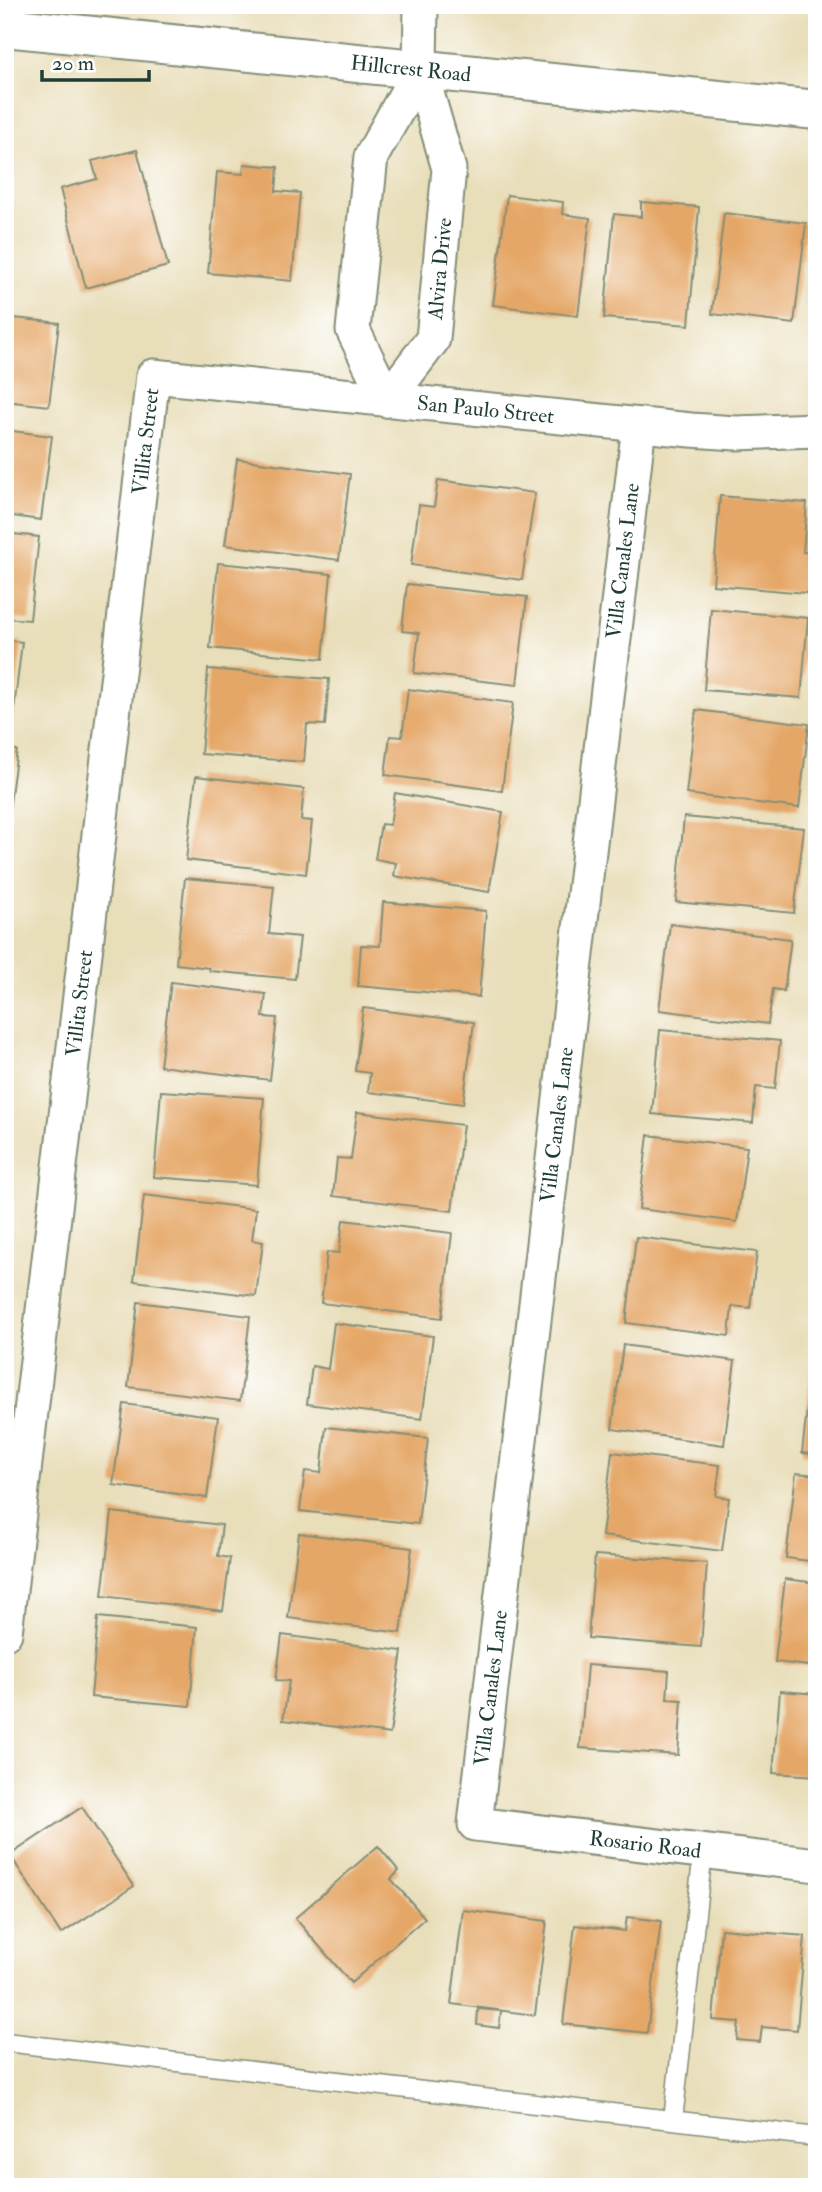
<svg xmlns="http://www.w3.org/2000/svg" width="822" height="2192" font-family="'IM FELL Double Pica',serif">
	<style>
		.building { fill: #e5a767 }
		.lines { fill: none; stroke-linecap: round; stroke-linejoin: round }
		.service-casing { stroke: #848e77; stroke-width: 21 }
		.minor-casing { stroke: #848e77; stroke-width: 37 }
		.tertiary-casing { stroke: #848e77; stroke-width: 42 }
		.service { stroke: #fff; stroke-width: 18 }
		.minor { stroke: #fff; stroke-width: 33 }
		.tertiary { stroke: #fff; stroke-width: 38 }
		.labels { text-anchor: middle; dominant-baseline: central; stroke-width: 7; stroke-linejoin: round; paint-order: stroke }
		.street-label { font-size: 21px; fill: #1f3d34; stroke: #fff }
	</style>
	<rect width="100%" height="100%" fill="#fff"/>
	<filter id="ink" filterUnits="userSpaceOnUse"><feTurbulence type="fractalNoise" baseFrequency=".0143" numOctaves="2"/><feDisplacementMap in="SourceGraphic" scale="14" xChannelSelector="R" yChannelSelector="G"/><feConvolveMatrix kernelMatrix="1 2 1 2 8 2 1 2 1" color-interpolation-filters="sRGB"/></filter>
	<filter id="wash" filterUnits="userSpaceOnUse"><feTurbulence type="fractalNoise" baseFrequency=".00686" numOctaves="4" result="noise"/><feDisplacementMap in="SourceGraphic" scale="28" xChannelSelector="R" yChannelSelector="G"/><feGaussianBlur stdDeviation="1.57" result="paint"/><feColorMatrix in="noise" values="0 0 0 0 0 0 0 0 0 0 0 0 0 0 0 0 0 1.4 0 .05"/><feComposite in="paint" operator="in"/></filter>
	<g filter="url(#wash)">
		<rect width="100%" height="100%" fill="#e9deba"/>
		<g id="blocks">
			<path class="building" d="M137,150L168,266L86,288L60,189L97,179L92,161Z
				M244,164L278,167L276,191L300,193L292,281L208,273L217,172L243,174Z
				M507,195L563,202L562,214L590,218L578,316L493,305Z
				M641,202L699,207L689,325L604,318L614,214L641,217Z
				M724,213L806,223L794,324L712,314Z
				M5,317L59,323L49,406L5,401Z
				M5,430L52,436L41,520L5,515Z
				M237,459L350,474L339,560L225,545Z
				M438,480L535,493L522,580L411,565L419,505L434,507Z
				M720,496L807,503L803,552L817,553V594L713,585Z
				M5,533L39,537L30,620L5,618Z
				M218,563L331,574L323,659L210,648Z
				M407,584L527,597L517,685L414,673L419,633L402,631Z
				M711,609L808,618L801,698L704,690Z
				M5,640L22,642L12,726L5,725Z
				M208,669L329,679L325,725L307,724L304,762L201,754Z
				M408,689L513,703L502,791L385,775L390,736L402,737Z
				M696,710L809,724L799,808L686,794Z
				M5,748L17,750L7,825H5Z
				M196,776L304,789L301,820L312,821L306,874L186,860Z
				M395,793L503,812L489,892L394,876L396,863L375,859L381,824L390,825Z
				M684,817L804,828L794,913L676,902Z
				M185,878L274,886L269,934L300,937L295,979L210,971L209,968L176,964Z
				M383,902L486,911L479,997L358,986L361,945L380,946Z
				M670,924L791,939L784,991L773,989L768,1024L659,1010Z
				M171,982L266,994L263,1017L277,1018L270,1080L160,1066Z
				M363,1008L474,1022L463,1104L368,1092L370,1073L355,1071Z
				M660,1030L780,1041L775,1089L756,1087L753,1123L652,1114Z
				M161,1091L264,1098L257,1185L154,1177Z
				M357,1112L463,1125L452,1211L333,1196L337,1158L351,1159Z
				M648,1135L747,1147L737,1222L639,1209Z
				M144,1195L256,1209L252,1240L263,1242L256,1296L134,1281Z
				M343,1220L452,1233L442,1318L321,1303L327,1252L339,1253Z
				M636,1237L757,1252L750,1308L732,1306L729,1336L626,1323Z
				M138,1302L250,1316L240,1401L128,1387Z
				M334,1323L433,1336L422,1419L307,1404L312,1366L328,1369Z
				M623,1345L735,1361L724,1445L612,1429Z
				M812,1366L817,1367V1455L802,1453Z
				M124,1404L218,1417L207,1498L113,1485Z
				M326,1427L428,1438L418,1524L300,1511L305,1471L321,1473Z
				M612,1452L720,1465L716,1496L729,1498L722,1551L602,1536Z
				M796,1473L817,1475V1562L786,1558Z
				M112,1512L222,1525L218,1556L230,1558L223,1611L102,1596Z
				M299,1533L412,1548L401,1633L288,1618Z
				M595,1555L707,1563L701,1647L588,1638Z
				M785,1579L817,1583V1667L775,1662Z
				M98,1617L197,1627L190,1706L91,1697Z
				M282,1635L402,1651L390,1734L283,1720L289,1681L276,1680Z
				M587,1665L669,1671L667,1699L682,1700L678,1755L580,1748Z
				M780,1691L817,1694V1776L773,1773Z
				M82,1807L134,1886L61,1934L10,1855Z
				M378,1846L399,1871L391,1879L425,1918L351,1983L295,1918Z
				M463,1910L547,1921L535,2015L451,2004Z
				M627,1917L661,1921L647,2033L563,2024L575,1925L625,1931Z
				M721,1929L805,1936L797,2030L762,2027L760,2042L737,2040L739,2022L713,2020Z
				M478,2009L501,2011L499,2028L477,2025Z"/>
		</g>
	</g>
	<g filter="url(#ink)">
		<use href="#blocks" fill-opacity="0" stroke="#848e77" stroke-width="2"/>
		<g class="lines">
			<g class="service-casing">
				<path id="service" d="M5,2042L817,2137
					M673,2120L703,1851"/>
			</g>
			<g class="minor-casing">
				<g id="minor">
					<path id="s1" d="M387,400L433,339L449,169L420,69L421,5"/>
					<path d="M387,400L353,330L371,157L420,69"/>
					<path id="s2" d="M639,425L475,1824L817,1865"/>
					<path id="s3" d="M5,1633L153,376L691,430L736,433L817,430"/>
				</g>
			</g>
			<g class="tertiary-casing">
				<g id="tertiary">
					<path id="s4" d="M5,27L817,110"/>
				</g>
			</g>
			<use href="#service" class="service"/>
			<use href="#minor" class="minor"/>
			<use href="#tertiary" class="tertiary"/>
		</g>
	</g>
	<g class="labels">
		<g class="street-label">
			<text stroke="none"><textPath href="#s4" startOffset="408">Hillcrest Road</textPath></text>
			<text stroke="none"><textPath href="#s1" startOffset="147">Alvira Drive</textPath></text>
			<text stroke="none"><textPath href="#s3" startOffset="1600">San Paulo Street</textPath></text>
			<text stroke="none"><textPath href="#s3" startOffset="1200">Villita Street</textPath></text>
			<text transform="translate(623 561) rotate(-83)">Villa Canales Lane</text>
			<text stroke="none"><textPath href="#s3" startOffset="634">Villita Street</textPath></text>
			<text transform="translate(557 1125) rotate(-83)">Villa Canales Lane</text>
			<text transform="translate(491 1688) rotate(-83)">Villa Canales Lane</text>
			<text stroke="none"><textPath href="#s2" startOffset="1580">Rosario Road</textPath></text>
		</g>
	</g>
	<rect width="822" height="2192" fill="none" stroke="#fff" stroke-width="28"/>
	<path d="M42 70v10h107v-10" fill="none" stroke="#1f3d34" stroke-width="3.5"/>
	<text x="52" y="70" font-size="21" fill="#1f3d34" stroke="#ffffff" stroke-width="5" paint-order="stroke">20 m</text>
</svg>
